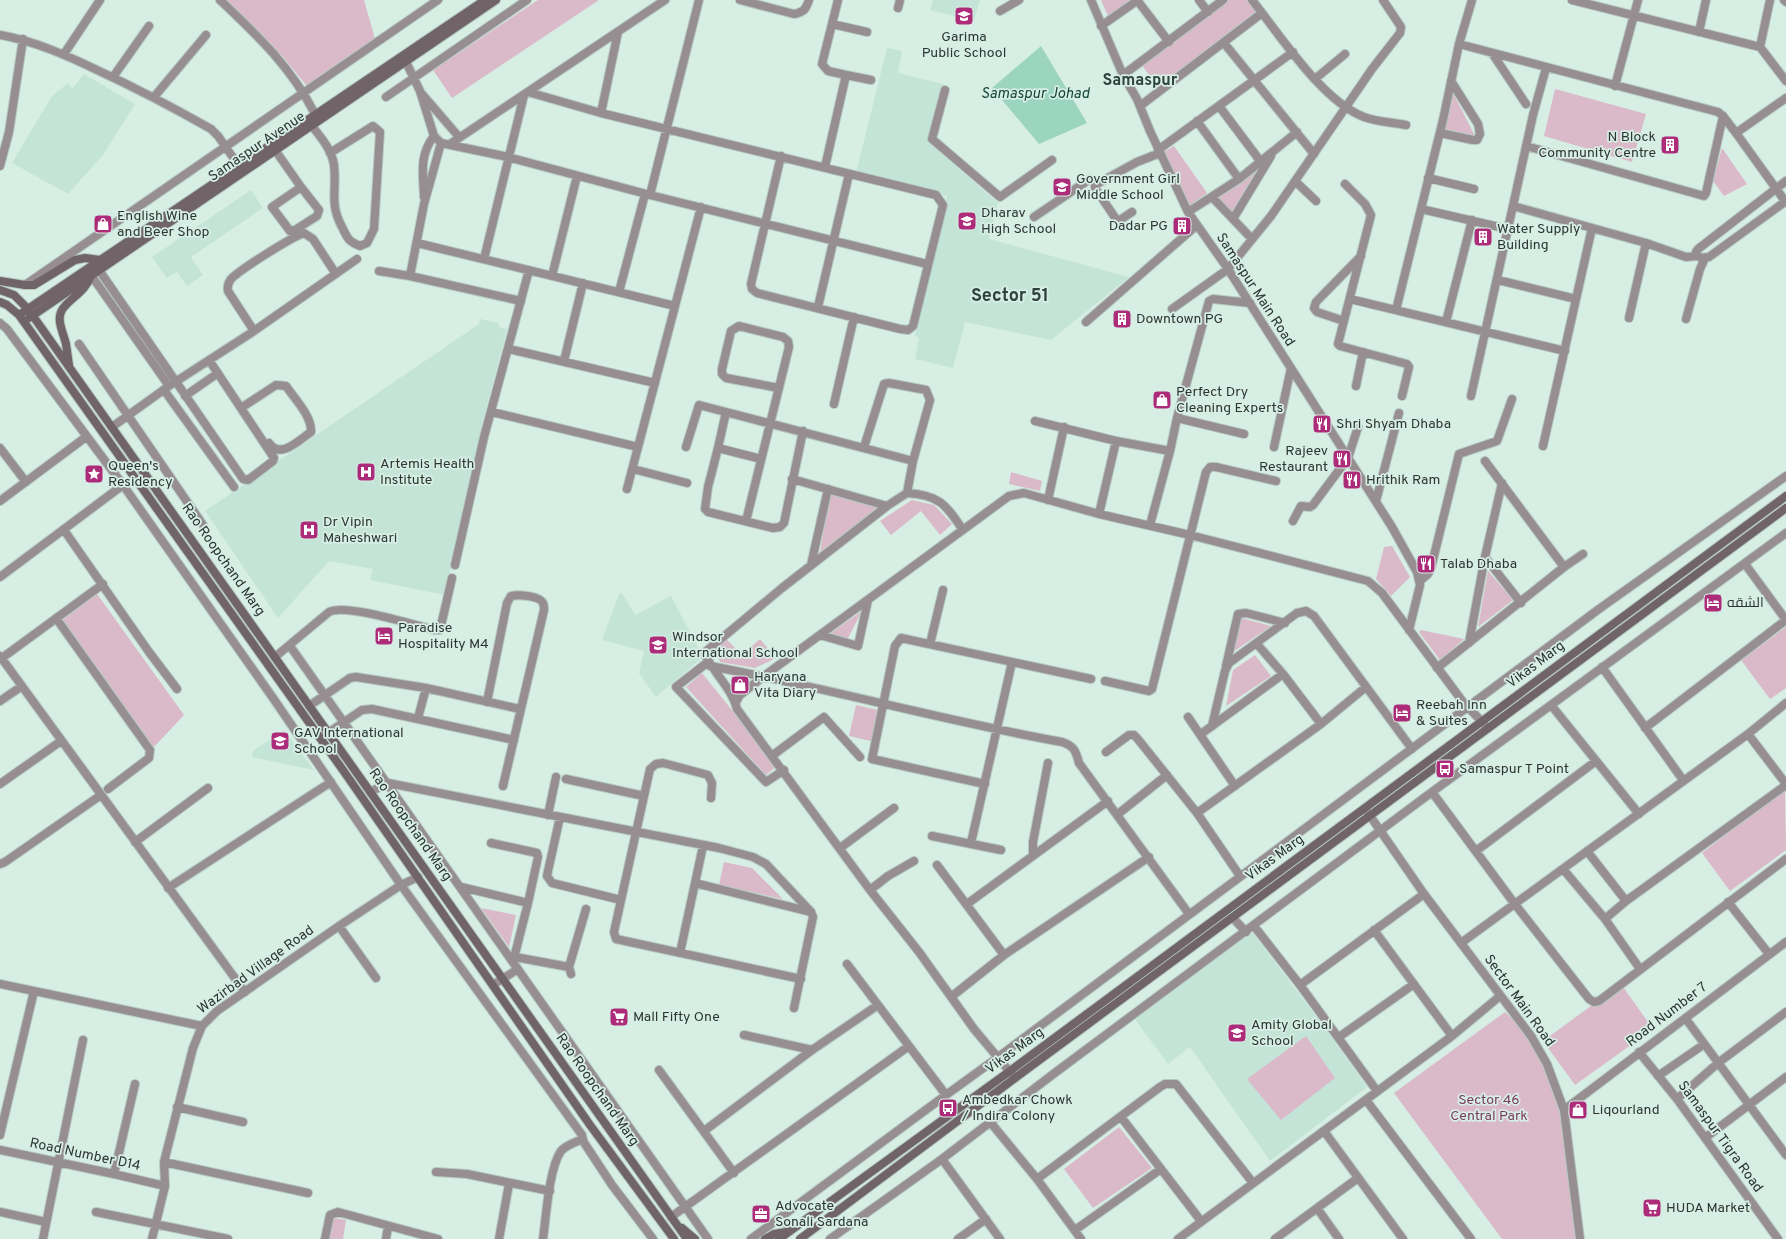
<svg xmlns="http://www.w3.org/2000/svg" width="1786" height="1239" font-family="Overpass,Cairo,sans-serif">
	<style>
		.built { fill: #c5e4d8 }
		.green { fill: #dab9c8 }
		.water { fill: #9bd5c0 }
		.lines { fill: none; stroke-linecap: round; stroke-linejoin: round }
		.minor-casing { stroke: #b5c9c1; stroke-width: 10 }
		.tertiary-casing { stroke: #b5c9c1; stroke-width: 10 }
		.secondary-casing { stroke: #b5c9c1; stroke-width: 10 }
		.minor { stroke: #978e92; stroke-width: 8 }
		.tertiary { stroke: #978e92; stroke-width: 8 }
		.secondary { stroke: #706469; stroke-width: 8 }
		.labels { text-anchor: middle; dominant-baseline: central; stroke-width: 3.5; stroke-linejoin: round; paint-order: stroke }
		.poi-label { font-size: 14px; fill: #2c3531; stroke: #d7eee5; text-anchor: start }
		.street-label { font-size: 14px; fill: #2c3531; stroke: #d7eee5 }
		.park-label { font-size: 14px; fill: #7b3d5e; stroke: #d7eee5 }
		.water-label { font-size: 15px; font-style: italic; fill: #164639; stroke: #d7eee5 }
		.quarter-label { font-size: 16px; font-weight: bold; fill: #2f423b; stroke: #d7eee5 }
		.district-label { font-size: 18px; font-weight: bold; fill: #2f423b; stroke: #d7eee5 }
	</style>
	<rect width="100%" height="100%" fill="#d7eee5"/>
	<path class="built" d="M933,0H980L974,21L930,10Z
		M887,48L902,51L898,73L943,84L928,142L998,203L989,239L1129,277L1051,340L965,322L953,368L915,359L919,338L915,336L947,196L856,173Z
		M84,74L135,104L103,155L68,194L12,163L52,96L68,83L72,89Z
		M251,190L263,208L191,257L203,275L187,286L177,272L167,278L152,257Z
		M480,319L499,323V327L507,329L482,424L445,595L370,580L373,569L329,561L278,618L205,511L479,324Z
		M622,593L635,615L671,596L703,657L656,697L639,673L644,651L602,640L619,594Z
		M284,730L314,770L252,757L253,751Z
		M1252,932L1318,1019L1367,1087L1270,1161L1190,1047L1168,1064L1134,1018Z"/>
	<path class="green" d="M223,0H364L375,39L307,86L284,58Z
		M538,0H599L452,98L433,70Z
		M1101,0H1128L1129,1L1108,16Z
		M1226,0H1250L1260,13L1160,90L1141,64Z
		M1555,89L1646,114L1632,162L1544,136Z
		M1452,91L1475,136L1445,130Z
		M1174,146L1207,193L1190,205L1164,152Z
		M1722,148L1747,184L1724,196L1713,181Z
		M1262,168L1233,216L1214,197Z
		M1011,472L1042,481L1040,491L1009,484Z
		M830,493L877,508L820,552Z
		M912,500L934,505L952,524L940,535L921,511L891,535L880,521Z
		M1392,546L1410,577L1391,596L1376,579L1384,547Z
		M1488,571L1513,600L1478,627Z
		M97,594L184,715L153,748L61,621Z
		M862,611L847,640L828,635Z
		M1241,618L1271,626L1233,652Z
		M1786,627V688L1770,699L1741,660Z
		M1421,630L1464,639L1440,660L1419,632Z
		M725,638L742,655L760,639L776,658L755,668L720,662C716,651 716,646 725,638Z
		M1255,655L1271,676L1226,706L1233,670Z
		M702,673L777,766L766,775L686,687Z
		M856,705L882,711L875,742L849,736Z
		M1785,789L1786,850L1730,891L1702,853Z
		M724,862L752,868L783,899L719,885Z
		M481,908L516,915L509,947Z
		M1621,984L1653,1029L1575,1085L1543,1041Z
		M1505,1012L1523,1029L1553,1083L1561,1112L1577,1239H1502L1394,1093Z
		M1306,1036L1335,1078L1281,1120L1247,1079Z
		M1119,1127L1152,1168L1093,1208L1064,1169Z
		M334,1218L346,1220L343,1239H329Z"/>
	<path class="water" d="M1041,46L1087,123L1039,144L992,88Z"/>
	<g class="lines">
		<g class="minor-casing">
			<path id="minor" d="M220,0C258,36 291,67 315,114
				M740,0L794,14C804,12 806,9 809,0
				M1091,0L1123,75L1137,99L1150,131L1188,212L1228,269L1392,527L1417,572L1420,585L1409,630
				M1137,0L1169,42
				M1199,0L1208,12
				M1252,0C1280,35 1322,101 1364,117C1376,122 1393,122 1406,125
				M1572,0L1760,47
				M1770,0L1760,47L1786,81
				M1784,0L1786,2
				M898,8L900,0
				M1000,11L1019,0
				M832,24L838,0
				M1101,26L1138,0
				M1699,32L1706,0
				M0,35C34,41 66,55 97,70C136,88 174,108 211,129L218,136L239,166
				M1224,43L1314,154
				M1459,44L1718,112L1723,116L1736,133L1785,201
				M1492,53L1526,104
				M64,54L100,0
				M406,62L420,91L434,136L441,143L508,157L650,195L927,264
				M846,75L871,80
				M1123,75L1223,0
				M113,77L149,26
				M1315,79L1345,54
				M1615,86L1638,0
				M945,90L932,139L1000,197L1052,160
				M528,92L601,113L936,195L943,205L913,326L908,330L900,329L757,293L752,289L751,284L781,156
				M422,94L459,137
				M154,97L206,35
				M386,97L527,0
				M1140,106L1262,13
				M1219,106L1261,162
				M601,113L618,32
				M1197,121L1239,179
				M311,125C320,136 332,150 334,165C337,190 329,203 342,227C348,239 348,241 360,246L367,243L374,229L380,132L373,126L330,153
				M1440,133L1473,140H1477L1480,134L1478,124L1451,81
				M1736,133L1786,98
				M450,144L665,0
				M1526,146L1704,196L1706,193L1723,116
				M275,150L301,187L272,207L290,231L295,230L317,216L319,210L301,187
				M1158,150L1293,52
				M0,166L9,132L23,39
				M825,167L846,75L828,71L822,64L832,24L867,32
				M1428,178L1474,189
				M1295,181L1316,201
				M1345,184L1365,204L1371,215L1338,344L1340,346L1407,364L1409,367L1402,396
				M650,195L699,0
				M424,197C423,174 419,155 434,136
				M1212,197L1252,239
				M1513,206L1646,243L1686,257L1698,256
				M1421,209L1508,229
				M1132,212L1120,220L1116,219L1095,188V185L1137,162L1160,153
				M1188,212L1239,179L1297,132
				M1034,217L1090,179L1097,182
				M1233,219L1271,156
				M417,243L675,306
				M1698,256L1696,252L1698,249L1786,181
				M1698,256L1701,258L1709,257L1786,201
				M484,259L524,95
				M99,270L243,479L248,480L273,461L274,458L209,360
				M379,271L410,276L521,301
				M91,275L169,386
				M410,276L424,204L441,143
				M552,276L577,176
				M1498,280L1576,299
				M25,285L438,0
				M619,292L645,194
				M1350,299L1565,351
				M818,307L849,174
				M1172,309L1228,269L1271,216L1372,69L1400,33L1401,27L1383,0
				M1396,310L1443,120L1459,44L1472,0
				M1629,318L1646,243
				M1686,319L1700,269L1705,258
				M1344,321L1317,312L1314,308L1316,302L1361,256
				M1086,322L1197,225
				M1446,322L1472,220
				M0,323L7,329L123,485L273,698L401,885L582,1135L583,1141L612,1185L653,1239
				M254,331L228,291C227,286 228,283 231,279C241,269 290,238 304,233L313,239L336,274
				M79,344L203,525
				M509,349L655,383
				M564,361L583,283
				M1356,386L1363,352
				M164,390L234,487
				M185,396L218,373
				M1471,396L1533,115L1546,68
				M834,404L854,317
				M244,406L276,385L286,386C294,398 312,416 311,432C299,440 280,460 269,443
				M492,412L638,447
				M726,412L718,448L761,459
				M1177,418L1244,434
				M1035,421L1116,441L1170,451
				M112,427L169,386L254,331L357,259
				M1543,446L1592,228
				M686,447L699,405L913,461
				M864,447L884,384L889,383L926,390L930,400L913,461L907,493
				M1274,447L1291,368
				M0,448L26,482
				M718,448L708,487L705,509L708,512L773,528L780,527L784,523L803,431
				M633,469L687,483
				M792,479L887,506L907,493C940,495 946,505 963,530
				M627,489L701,207
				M1048,500L1064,427
				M0,501L86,437
				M1376,501L1399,413
				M887,506L782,588L704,653C714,673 732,689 737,709L870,890L919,952L974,1029L1015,1078
				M1099,514L1116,441
				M746,521L789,347L788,341L783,337L739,326L731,331L722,369V374L726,378L779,388
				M1293,521L1301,506L1310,507L1313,505L1348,458L1358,427
				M1150,525L1170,451L1177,418L1209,301L1213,299L1250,303
				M64,530L149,652L177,689
				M1485,557L1521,603
				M455,565L484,437L529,270
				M811,565L828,489
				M1564,567L1583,554
				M0,577L123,485
				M1420,581L1428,574L1431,568L1459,454L1497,441L1512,399
				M56,618L150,750L149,758L108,789
				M820,635L858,646L868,600
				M1469,643L1485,557L1502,483
				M930,644L943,590
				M1257,644L1283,674L1321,724
				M290,646L708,1239
				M0,656L245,992
				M275,657L329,612C345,603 414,625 434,630H440L452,578
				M2,658L103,584
				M708,662L676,687L766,782L784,770
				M710,666C828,688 944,721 1062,742C1074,746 1076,751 1079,763L1189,914
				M1226,666L1238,614L1246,613L1285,623
				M1602,667L1683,780
				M1437,668L1564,567L1485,461
				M1105,681L1149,691L1152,689L1206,472L1210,467H1216L1276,481
				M0,701L22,686
				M487,702L507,603L511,596C518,594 540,596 543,603C544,605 544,608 544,610L503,786
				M736,702L740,695L764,676L1009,496L1024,493L1099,514L1190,535L1368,581L1382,593L1463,702L1488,728
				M1551,705L1639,814
				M309,706L350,678L356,677L426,688L520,709
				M1188,717L1235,786
				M418,718L426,688
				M1212,726L1225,671L1229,663L1297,613L1306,611L1314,616L1412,749
				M1645,728L1786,620L1745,564
				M1201,734L1283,674
				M1748,734L1786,784
				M322,737L362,710L372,709L514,740
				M1106,752L1129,735H1134L1137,738L1197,813L1240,876
				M773,755L824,717L860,757
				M566,779L644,796
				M0,784L61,741
				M985,784L872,759L895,646L901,638L1091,679
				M370,792L388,783L719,848L753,857L766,864L811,912L813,917L794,1008
				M1432,792L1514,903L1589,999L1594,1002L1599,1001L1786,859
				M711,798L712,783L708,775L663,763L656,764L650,769L614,932L616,939L801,979
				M1197,813L1321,724L1366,687
				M1118,814L1167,775
				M548,815L556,777
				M560,817L548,871L547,876L552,883L621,900
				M932,836L1001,850
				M135,842L208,788
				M491,843L537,853L538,857L528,903
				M971,843L1012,662
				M840,848L894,808
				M1476,851L1596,761
				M1587,851L1626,901
				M1033,854V842L1048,763
				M0,864L5,862L101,795
				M937,865L1004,955
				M1563,869L1605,919L1640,969
				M695,883L811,912
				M461,887L528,903L513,962
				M168,888L331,782
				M870,890L888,876L914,861
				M1728,902L1769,954
				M967,904L1108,801
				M1233,918L1246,932
				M1605,919L1626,901L1786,785
				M339,926L376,978
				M1254,926L1300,985L1377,1091
				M1374,930L1452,1036
				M1461,943L1748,734L1786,703
				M680,953L703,846
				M515,957L569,967
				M847,964L946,1095
				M571,974L569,967L586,909
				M0,984L202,1026
				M493,985L518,969
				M1300,985L1424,894
				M951,997L1004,955L1149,857
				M1686,1019L1786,1155
				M744,1035L812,1050
				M1339,1037L1414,984
				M1639,1052L1677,1099L1778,1239
				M659,1070L734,1173
				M1658,1076L1703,1045
				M1677,1099L1718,1063L1786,1012
				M1366,1100L1471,1239
				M177,1107L243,1122
				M1564,1110L1786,942
				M1121,1117L1201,1221
				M991,1123L1037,1179L1081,1239
				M704,1131L812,1050L878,1005
				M1324,1131L1403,1239
				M0,1135L34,991
				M1705,1138L1786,1077
				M0,1150L114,1174L165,1186
				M942,1159L1000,1239
				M164,1162L308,1193
				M436,1172L467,1174L550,1191
				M114,1174L135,1084
				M1037,1179L1160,1087L1165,1084H1176L1253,1183
				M1317,1208L1339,1239
				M0,1212L46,1222
				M96,1212L228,1239
				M671,1217L909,1046
				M781,1217L791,1229
				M1075,1230L1161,1169
				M43,1239L83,1040
				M152,1239L165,1186L164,1162L193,1048L202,1026L217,1011L339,926L401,885L418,877
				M325,1239L330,1215L338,1212L438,1239
				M386,1239L388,1226
				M499,1239L509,1184
				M543,1239C546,1218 549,1168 561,1151C566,1145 576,1142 583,1139
				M751,1239L946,1095L997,1058L1599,609L1786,476
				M830,1239L942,1159L1056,1072L1432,792L1786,533
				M958,1239L986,1219
				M1178,1239L1452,1036L1500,996
				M1275,1239L1358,1178"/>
		</g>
		<g class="tertiary-casing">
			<path id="tertiary" d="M1366,810L1424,894L1531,1036L1547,1064L1564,1110L1580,1239"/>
		</g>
		<g class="secondary-casing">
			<path id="secondary" d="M485,0L19,315L345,773L590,1125L674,1239
				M0,281L25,285H34L75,260L85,258L100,260
				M0,290L14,295L28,309L687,1239
				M0,302L7,305L19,315
				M29,318L496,0
				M69,365C68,358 67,351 66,344C63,331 54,317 65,306C75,295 85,291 91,276
				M682,1228L695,1239
				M765,1239L774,1234L786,1232
				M779,1239L1010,1071L1786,496
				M800,1239L1015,1078L1786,508"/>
		</g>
		<use href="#minor" class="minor"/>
		<use href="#tertiary" class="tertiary"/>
		<use href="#secondary" class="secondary"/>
	</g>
	<defs>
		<g id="school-square" transform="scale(1)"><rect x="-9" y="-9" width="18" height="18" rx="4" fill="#ad2c79" stroke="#d7eee5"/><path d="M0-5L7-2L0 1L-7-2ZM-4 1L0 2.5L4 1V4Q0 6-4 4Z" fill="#fff"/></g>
		<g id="building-square" transform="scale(1)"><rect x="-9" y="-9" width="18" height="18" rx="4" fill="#ad2c79" stroke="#d7eee5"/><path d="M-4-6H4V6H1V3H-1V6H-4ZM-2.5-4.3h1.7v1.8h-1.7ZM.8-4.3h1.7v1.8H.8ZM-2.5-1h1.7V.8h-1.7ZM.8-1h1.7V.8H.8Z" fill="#fff"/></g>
		<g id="shop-square" transform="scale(1)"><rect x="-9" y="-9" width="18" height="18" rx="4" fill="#ad2c79" stroke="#d7eee5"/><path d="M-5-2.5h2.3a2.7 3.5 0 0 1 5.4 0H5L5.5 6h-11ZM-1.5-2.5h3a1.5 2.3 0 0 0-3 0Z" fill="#fff"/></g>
		<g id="restaurant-square" transform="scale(1)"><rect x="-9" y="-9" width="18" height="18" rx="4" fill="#ad2c79" stroke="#d7eee5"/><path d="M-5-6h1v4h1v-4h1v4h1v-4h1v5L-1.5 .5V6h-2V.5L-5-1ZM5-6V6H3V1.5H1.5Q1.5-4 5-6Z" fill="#fff"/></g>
		<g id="hospital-square" transform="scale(1)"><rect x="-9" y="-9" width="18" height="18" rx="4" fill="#ad2c79" stroke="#d7eee5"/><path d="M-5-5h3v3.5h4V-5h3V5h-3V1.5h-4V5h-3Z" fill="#fff"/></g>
		<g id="sight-square" transform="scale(1)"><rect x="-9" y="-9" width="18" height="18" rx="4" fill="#ad2c79" stroke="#d7eee5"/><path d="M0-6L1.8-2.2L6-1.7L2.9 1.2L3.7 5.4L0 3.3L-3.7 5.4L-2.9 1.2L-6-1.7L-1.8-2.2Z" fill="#fff"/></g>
		<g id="hotel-square" transform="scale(1)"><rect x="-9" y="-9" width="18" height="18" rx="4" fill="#ad2c79" stroke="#d7eee5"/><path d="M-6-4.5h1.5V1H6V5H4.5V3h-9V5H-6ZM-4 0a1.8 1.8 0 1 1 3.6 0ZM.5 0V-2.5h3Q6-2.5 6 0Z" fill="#fff"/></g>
		<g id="bus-square" transform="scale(1)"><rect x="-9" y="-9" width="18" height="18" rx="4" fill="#ad2c79" stroke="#d7eee5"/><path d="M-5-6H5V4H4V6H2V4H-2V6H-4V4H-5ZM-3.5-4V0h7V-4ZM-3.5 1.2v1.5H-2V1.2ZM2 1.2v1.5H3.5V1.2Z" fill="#fff"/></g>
		<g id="supermarket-square" transform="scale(1)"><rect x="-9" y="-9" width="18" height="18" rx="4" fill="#ad2c79" stroke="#d7eee5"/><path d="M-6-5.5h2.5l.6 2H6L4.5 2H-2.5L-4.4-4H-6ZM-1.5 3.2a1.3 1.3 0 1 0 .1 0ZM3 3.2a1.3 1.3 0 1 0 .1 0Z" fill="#fff"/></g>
		<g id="office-square" transform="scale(1)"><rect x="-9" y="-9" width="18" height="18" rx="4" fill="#ad2c79" stroke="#d7eee5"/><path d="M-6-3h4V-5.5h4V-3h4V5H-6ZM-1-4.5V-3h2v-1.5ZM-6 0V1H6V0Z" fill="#fff"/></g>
	</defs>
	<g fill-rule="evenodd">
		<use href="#school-square" x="964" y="16"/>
		<use href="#building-square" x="1670" y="145"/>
		<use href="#school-square" x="1062" y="187"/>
		<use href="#school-square" x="967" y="221"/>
		<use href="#shop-square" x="103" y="224"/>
		<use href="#building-square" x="1182" y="226"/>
		<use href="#building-square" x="1483" y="237"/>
		<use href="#building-square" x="1122" y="319"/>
		<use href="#shop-square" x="1162" y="400"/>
		<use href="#restaurant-square" x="1322" y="424"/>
		<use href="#restaurant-square" x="1342" y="459"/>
		<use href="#hospital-square" x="366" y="472"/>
		<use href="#sight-square" x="94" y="474"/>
		<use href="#restaurant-square" x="1352" y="480"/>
		<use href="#hospital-square" x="309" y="530"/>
		<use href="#restaurant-square" x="1426" y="564"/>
		<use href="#hotel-square" x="1713" y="603"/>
		<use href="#hotel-square" x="384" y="636"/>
		<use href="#school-square" x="658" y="645"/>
		<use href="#shop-square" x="740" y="685"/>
		<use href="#hotel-square" x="1402" y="713"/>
		<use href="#school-square" x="280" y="741"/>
		<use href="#bus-square" x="1445" y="769"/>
		<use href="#supermarket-square" x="619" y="1017"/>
		<use href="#school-square" x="1237" y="1033"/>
		<use href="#bus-square" x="948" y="1108"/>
		<use href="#shop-square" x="1578" y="1110"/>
		<use href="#supermarket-square" x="1652" y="1208"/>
		<use href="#office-square" x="761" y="1214"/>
	</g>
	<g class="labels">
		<g class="poi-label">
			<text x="964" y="37" text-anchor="middle">Garima<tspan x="964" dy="16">Public School</tspan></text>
			<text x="1656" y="137" text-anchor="end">N Block<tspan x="1656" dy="16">Community Centre</tspan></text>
			<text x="1076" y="179">Government Girl<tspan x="1076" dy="16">Middle School</tspan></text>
			<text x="981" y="213">Dharav<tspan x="981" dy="16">High School</tspan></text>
			<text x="117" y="216">English Wine<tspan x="117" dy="16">and Beer Shop</tspan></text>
			<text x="1168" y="226" text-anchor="end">Dadar PG</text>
			<text x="1497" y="229">Water Supply<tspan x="1497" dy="16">Building</tspan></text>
			<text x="1136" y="319">Downtown PG</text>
			<text x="1176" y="392">Perfect Dry<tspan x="1176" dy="16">Cleaning Experts</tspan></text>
			<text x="1336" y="424">Shri Shyam Dhaba</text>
			<text x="1328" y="451" text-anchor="end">Rajeev<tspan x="1328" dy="16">Restaurant</tspan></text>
			<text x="380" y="464">Artemis Health<tspan x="380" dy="16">Institute</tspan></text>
			<text x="108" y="466">Queen's<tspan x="108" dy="16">Residency</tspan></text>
			<text x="1366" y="480">Hrithik Ram</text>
			<text x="323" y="522">Dr Vipin<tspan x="323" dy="16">Maheshwari</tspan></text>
			<text x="1440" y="564">Talab Dhaba</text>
			<text x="1727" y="603">الشقه</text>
			<text x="398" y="628">Paradise<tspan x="398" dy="16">Hospitality M4</tspan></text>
			<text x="672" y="637">Windsor<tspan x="672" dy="16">International School</tspan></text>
			<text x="754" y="677">Haryana<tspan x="754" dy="16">Vita Diary</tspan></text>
			<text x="1416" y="705">Reebah Inn<tspan x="1416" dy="16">&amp; Suites</tspan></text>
			<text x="294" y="733">GAV International<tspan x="294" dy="16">School</tspan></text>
			<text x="1459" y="769">Samaspur T Point</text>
			<text x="633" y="1017">Mall Fifty One</text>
			<text x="1251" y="1025">Amity Global<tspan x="1251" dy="16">School</tspan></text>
			<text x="962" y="1100">Ambedkar Chowk<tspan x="962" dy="16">/ Indira Colony</tspan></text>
			<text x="1592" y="1110">Liqourland</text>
			<text x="775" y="1206">Advocate<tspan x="775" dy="16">Sonali Sardana</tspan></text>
			<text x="1666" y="1208">HUDA Market</text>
		</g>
		<g class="street-label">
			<text transform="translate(257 147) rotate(-34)">Samaspur Avenue</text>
			<text transform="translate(1255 290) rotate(57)">Samaspur Main Road</text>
			<text transform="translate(223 560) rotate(55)">Rao Roopchand Marg</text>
			<text transform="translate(1536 665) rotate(-37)">Vikas Marg</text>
			<text transform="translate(410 825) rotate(55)">Rao Roopchand Marg</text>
			<text transform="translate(1275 858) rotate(-36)">Vikas Marg</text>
			<text transform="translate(256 970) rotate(-36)">Wazirbad Village Road</text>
			<text transform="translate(1519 1001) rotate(54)">Sector Main Road</text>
			<text transform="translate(1667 1015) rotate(-37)">Road Number 7</text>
			<text transform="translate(1015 1051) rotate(-36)">Vikas Marg</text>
			<text transform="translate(597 1090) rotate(55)">Rao Roopchand Marg</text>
			<text transform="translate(1720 1137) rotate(54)">Samaspur Tigra Road</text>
			<text transform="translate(85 1155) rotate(12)">Road Number D14</text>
		</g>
		<g class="park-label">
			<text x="1489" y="1100">Sector 46<tspan x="1489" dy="16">Central Park</tspan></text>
		</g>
		<g class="water-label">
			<text x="1035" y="94">Samaspur Johad</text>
		</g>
		<g class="quarter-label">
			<text x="1140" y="81">Samaspur</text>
		</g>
		<g class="district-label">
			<text x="1010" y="296">Sector 51</text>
		</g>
	</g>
</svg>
